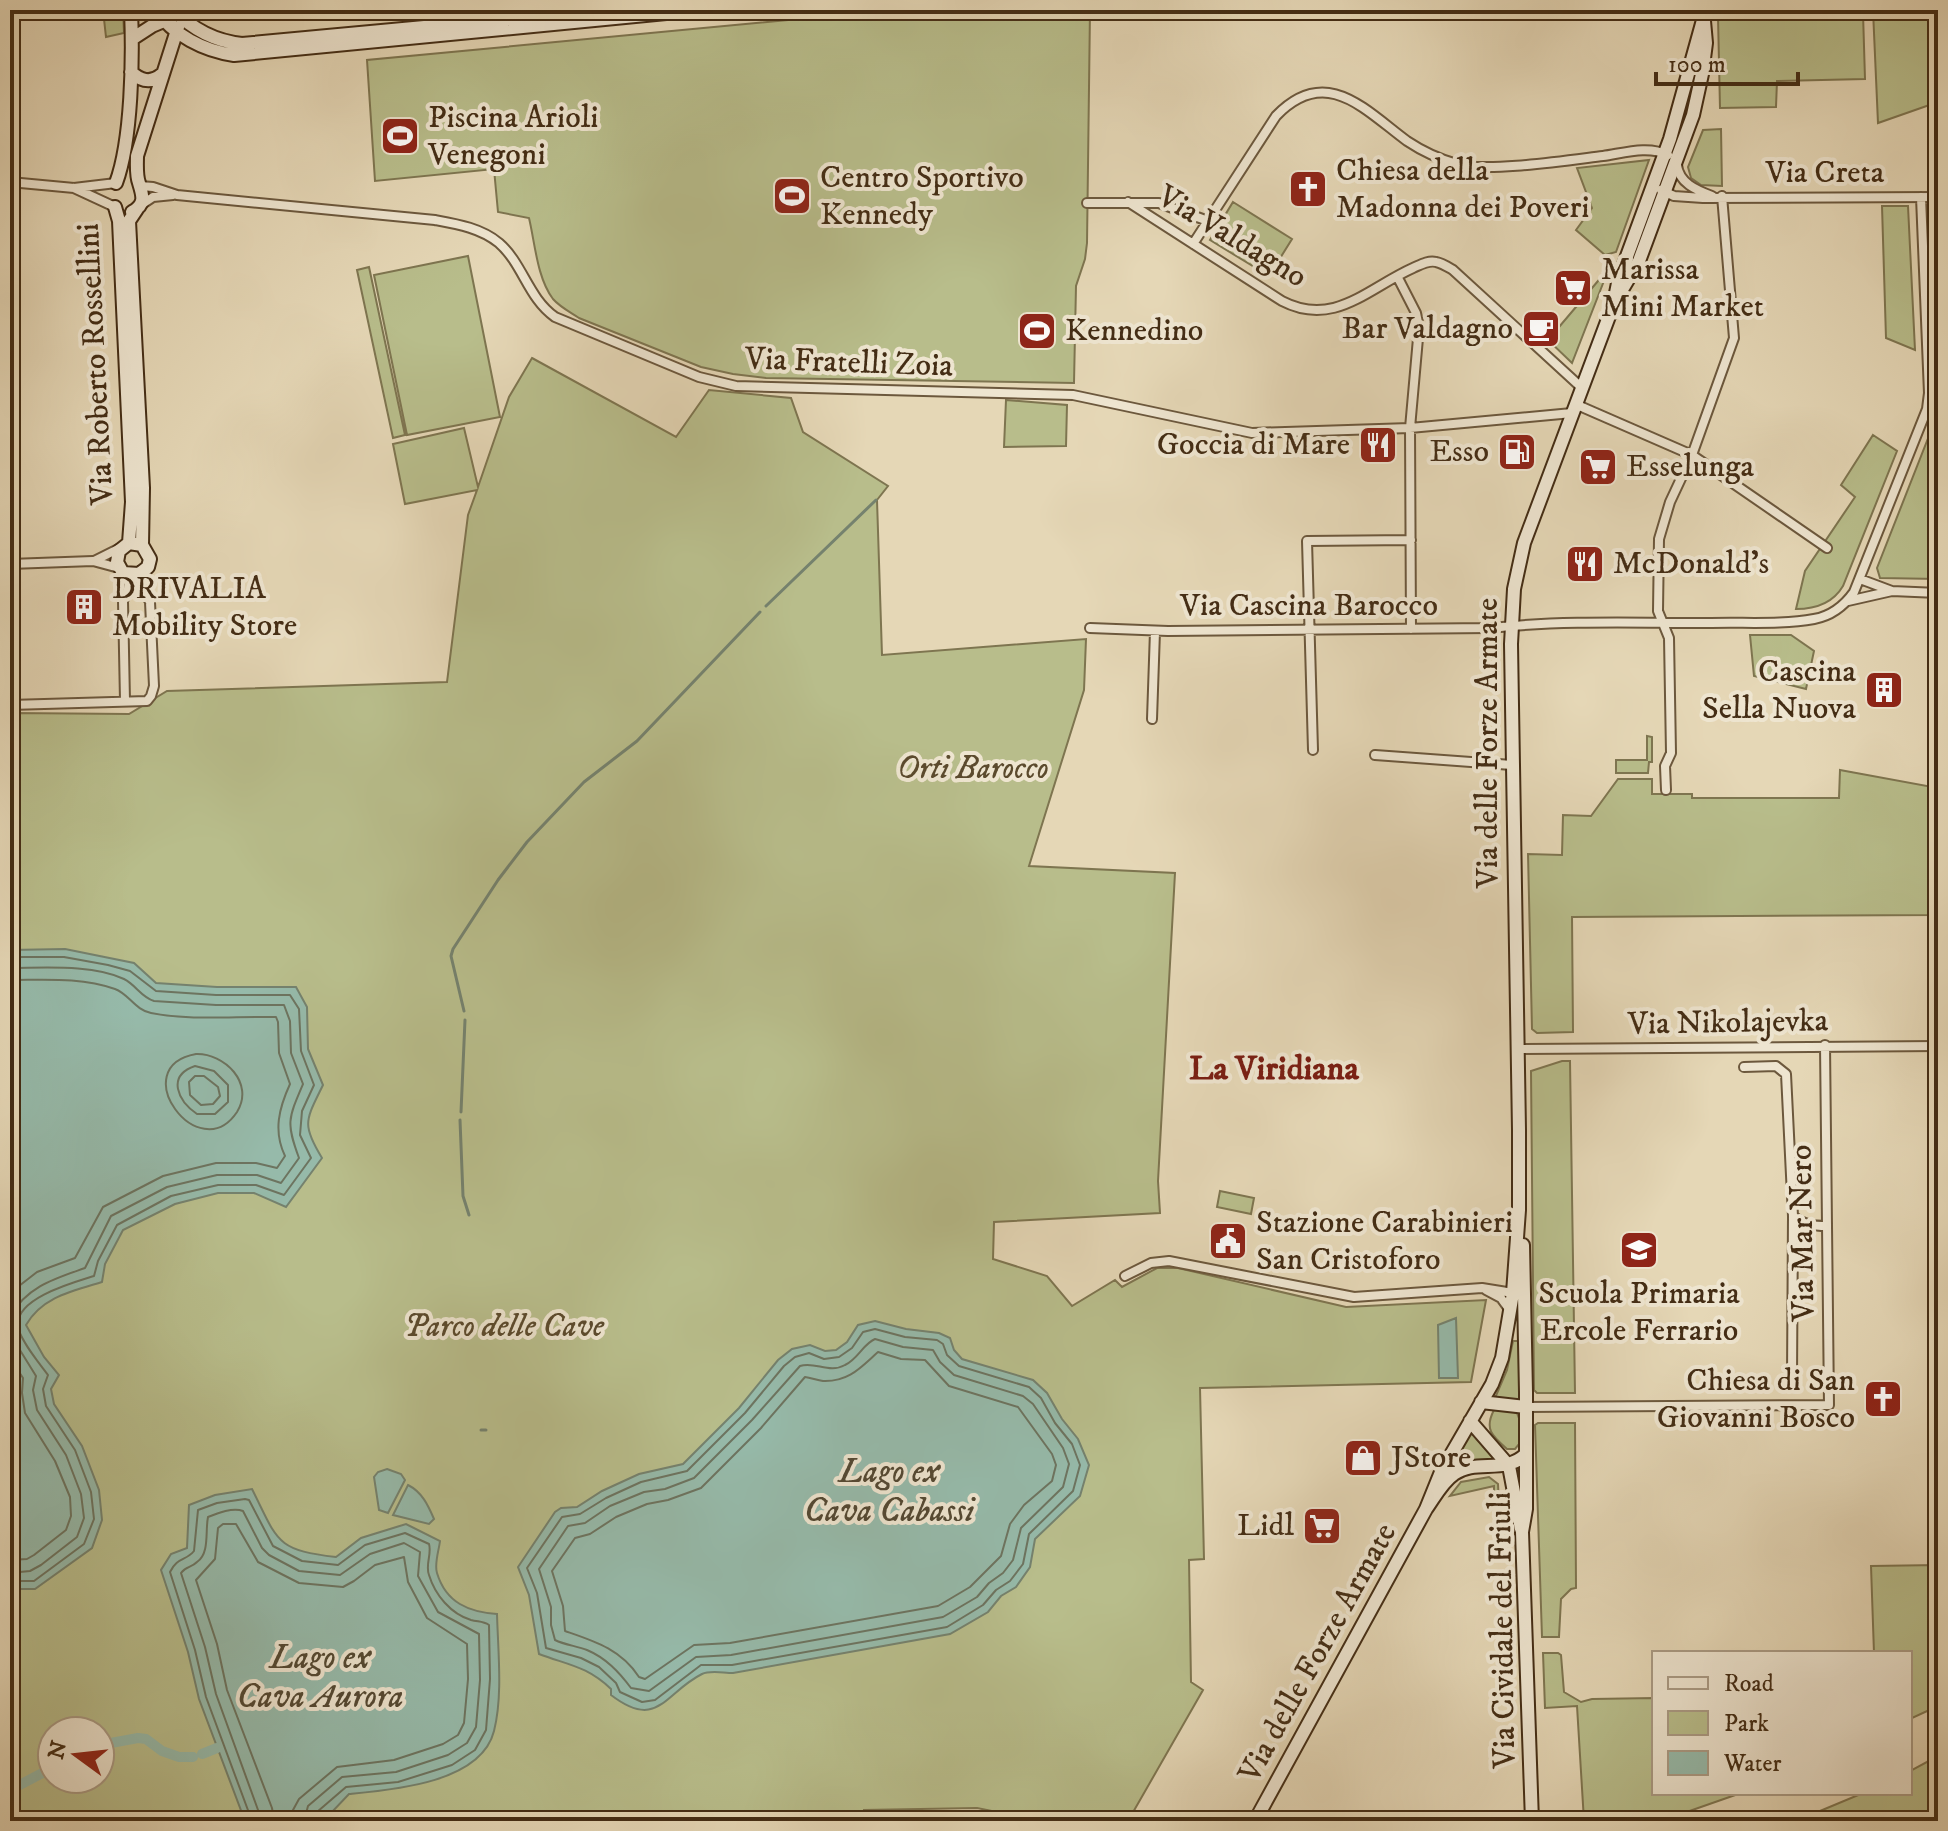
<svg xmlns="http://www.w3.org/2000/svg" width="1948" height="1831" font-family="'IM FELL DW Pica',serif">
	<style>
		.green { fill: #b8bd8b; stroke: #7e7550; stroke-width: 2; fill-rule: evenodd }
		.water { fill: #96baaa; stroke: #75826e; stroke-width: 2 }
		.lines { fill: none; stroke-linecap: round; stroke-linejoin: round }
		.shore { stroke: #6d7460; stroke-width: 2 }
		.stream { stroke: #75826e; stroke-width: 3 }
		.canal { stroke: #96baaa; stroke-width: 10 }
		.street-casing { stroke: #6c583d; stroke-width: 12 }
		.secondary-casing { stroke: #442d15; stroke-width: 16 }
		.street { stroke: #eee5d0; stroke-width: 8 }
		.secondary { stroke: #eee5d0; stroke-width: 12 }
		.labels { text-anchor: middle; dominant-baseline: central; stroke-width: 8; stroke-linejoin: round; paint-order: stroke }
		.poi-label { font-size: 32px; fill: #442d15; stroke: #eee5d0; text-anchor: start }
		.street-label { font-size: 32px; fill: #442d15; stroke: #eee5d0 }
		.park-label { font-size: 32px; font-style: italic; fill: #5b4a2d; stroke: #eee5d0 }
		.neighbourhood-label { font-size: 34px; font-weight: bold; fill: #7a1f14; stroke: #eee5d0 }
		.water-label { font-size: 34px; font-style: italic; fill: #544933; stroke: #eee5d0 }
	</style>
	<rect width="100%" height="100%" fill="#e5d7b6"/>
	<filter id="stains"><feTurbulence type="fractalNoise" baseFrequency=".0025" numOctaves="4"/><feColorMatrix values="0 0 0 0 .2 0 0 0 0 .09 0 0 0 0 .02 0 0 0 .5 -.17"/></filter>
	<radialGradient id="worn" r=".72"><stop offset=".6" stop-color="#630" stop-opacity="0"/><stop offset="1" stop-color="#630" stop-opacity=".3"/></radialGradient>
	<path class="green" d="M103,10H123L124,33L106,37Z
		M893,10H1090L1087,243L1085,259L1076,286L1074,383L766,378L733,374L701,367L579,318C570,312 560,307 553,299C537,278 535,243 529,218L498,212L494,169L375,181L367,60Z
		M1873,10H1930L1938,33V102L1878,123Z
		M1863,13L1865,79L1777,81L1776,107L1720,108L1718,16Z
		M1721,129L1722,186L1701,185L1691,178L1688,167L1703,130Z
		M1649,160L1616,252L1605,255L1576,230L1592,208L1577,168Z
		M1233,202L1292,239L1269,276L1210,240Z
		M1882,206H1908L1915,350L1886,338Z
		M468,256L500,417L407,435L374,275Z
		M369,267L405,435L393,438L357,270Z
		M1609,268L1572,363L1548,340Z
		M532,358L676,437L709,390L791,398L803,432L888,486L877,500L882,655L1086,639L1084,690L1029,866L1175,873L1158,1181L1160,1213L994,1222L993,1259L1047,1276L1072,1306L1115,1280L1122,1287L1157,1268H1178L1346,1307L1486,1300L1471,1382L1200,1388L1204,1559L1189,1560L1191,1682L1203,1690L1128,1821L1032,1819L977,1808L864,1810V1821H10L12,713L129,714L167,691L447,682L468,515L477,490L405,504L393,444L464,428L478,487L509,397ZM52,1731H100V1779H52Z
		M1006,400L1067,405L1066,446L1004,447Z
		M1938,413V579L1880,578L1877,568Z
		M1873,435L1897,451L1843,586C1833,603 1816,609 1796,609L1805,571L1855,497L1841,485Z
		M1750,635H1791L1814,651L1806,689L1754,676Z
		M1647,736L1652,737V762H1649L1648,773H1616V760H1647Z
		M1840,770L1938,788V915L1572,917L1573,1032L1537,1033L1532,1029L1528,854L1562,855L1563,815L1591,816L1618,779H1652V794H1692V798H1839Z
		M1562,1061H1570L1575,1393H1537L1534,1390L1531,1071Z
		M1220,1191L1254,1198L1251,1214L1217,1207Z
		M1513,1341H1520L1519,1402L1495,1398L1507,1370Z
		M1500,1408L1517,1413L1520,1421V1443L1515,1449H1507C1492,1436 1484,1429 1494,1410Z
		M1538,1423H1575L1576,1588L1571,1589L1561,1599L1559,1637H1542L1535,1425Z
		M1470,1431L1496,1461L1451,1468Z
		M1489,1477L1498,1484L1499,1505H1494V1486L1450,1496L1461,1482Z
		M1938,1565V1706L1910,1719V1653H1874L1871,1566Z
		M1543,1653H1558L1561,1655L1564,1692L1581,1702L1592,1699L1654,1698V1793H1741L1661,1821H1584L1577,1706L1545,1708Z
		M1938,1756V1821H1796L1863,1793H1910V1771Z"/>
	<path class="water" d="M65,949L134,963L156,983L217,987H296L307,1007L308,1049L323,1085C306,1120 301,1124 322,1158L286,1207L254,1193H218L175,1204L123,1230L105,1264L102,1282C72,1291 42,1297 26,1325L44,1357L59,1375L51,1389L54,1404L82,1446L99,1490L102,1520L92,1548L35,1589H19L10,1598V950Z
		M1456,1318L1458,1378H1439L1438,1325Z
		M875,1321L906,1329L939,1333L950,1338L954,1350L962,1359L1033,1380L1047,1393L1062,1419L1078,1439L1089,1465L1080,1496L1035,1539L1030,1567L1016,1587L1001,1596L988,1612L950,1634L733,1673C723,1673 710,1670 702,1674C664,1693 658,1731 611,1695V1689C587,1666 568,1665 539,1654L529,1595L518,1567L555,1512L561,1508L577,1507L602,1491L639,1474L683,1464L739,1408L778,1360L792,1349L810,1345L825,1351L836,1350L847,1342L858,1325Z
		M387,1469L401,1474L405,1480L388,1513L379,1510L374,1477L378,1472Z
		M408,1485C422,1492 428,1505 434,1519L429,1524L393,1515Z
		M252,1489C278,1541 275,1550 336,1557L361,1538L406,1524L440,1541C439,1550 434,1564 437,1573C446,1603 469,1612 497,1614C498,1652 503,1695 494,1731C481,1783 392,1790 349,1794L332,1812L317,1821H245L199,1699L188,1652L161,1570L171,1554L187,1548L189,1505L215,1495Z"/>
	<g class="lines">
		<path class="shore" d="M10,957H64L108,965L130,971L156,991L216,995H290L299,1009L301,1051L314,1085L302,1111L300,1135L311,1158L284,1195L256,1185H218L171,1196L117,1225L98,1261L94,1276C75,1282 15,1298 18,1326C19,1339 40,1364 48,1375L43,1389L46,1406L75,1450L91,1492L94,1519L84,1544L34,1581H18L10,1587
			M10,968C43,968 93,964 124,979C136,985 141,997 154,1001L216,1005H284L290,1021L291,1053L303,1084C288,1119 286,1123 299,1158L281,1183L257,1175H217L167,1187L111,1216L85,1268C54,1279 28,1286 10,1316
			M10,980C45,980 81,977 115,989C129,994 135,1010 151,1013C192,1021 235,1016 276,1017L278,1022L279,1053L290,1084C279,1108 273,1131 285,1156L277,1168L256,1163H216L163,1176L103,1207L75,1258L37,1272L10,1293
			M196,1054C224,1053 255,1083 237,1112C199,1169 124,1067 196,1054Z
			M195,1066L214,1071L228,1085V1102L215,1114H197C178,1101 166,1076 195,1066Z
			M195,1076H204L218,1087L220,1096L213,1104L201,1105L190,1095L189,1082Z
			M875,1329L905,1337L937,1340L943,1344L947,1355L959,1366L1029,1387L1041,1398L1055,1423L1072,1444L1080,1465L1073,1491L1029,1534L1023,1564L1010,1581L996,1590L983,1605L947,1627L732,1665H701L655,1700L642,1702L620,1692L616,1683L599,1667L581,1658L546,1648L537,1593L527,1568L562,1517L580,1514L606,1498L641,1482L687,1471L745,1413L784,1366L795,1357L809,1353L824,1359L839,1357L852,1348L863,1332Z
			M10,1334L36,1376L33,1390L37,1410L66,1455L81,1494L84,1518L77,1537L41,1565L30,1571L10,1573
			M875,1339L903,1347L933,1350L940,1362L954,1375L1023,1396L1033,1404L1063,1448L1069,1464L1063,1487L1021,1528L1013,1560L1003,1573L989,1583L977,1597L943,1617L731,1655L696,1657L649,1691L631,1688C619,1672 606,1658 587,1650C577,1646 565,1645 555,1640L551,1625V1607L539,1569L568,1526L585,1523L610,1506L644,1492L665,1489L694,1478L752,1420L800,1366C815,1361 829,1374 845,1365C858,1359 863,1344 875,1339Z
			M878,1352L901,1359L925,1360L949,1386L1018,1407L1052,1454L1056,1465L1052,1481L1024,1505L1010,1524L1001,1556L970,1587L938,1606L730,1643L694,1645L645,1679L639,1677C621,1649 594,1641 565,1631L563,1606L552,1571L575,1538L590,1534L616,1517L647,1504L668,1500L701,1488L761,1428L805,1377C811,1378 817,1380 823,1381C849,1382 861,1367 878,1352Z
			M10,1358L23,1378L22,1393L25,1413L55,1461L70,1497L71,1516L66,1530L34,1555L27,1559L10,1560
			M252,1821L206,1697L195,1650L170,1572C177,1557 186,1561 194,1551L198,1510L217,1503L245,1499L249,1500L273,1546L302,1561L338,1565L365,1545L405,1533L429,1544C432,1554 425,1565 429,1575C435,1595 451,1614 471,1620C479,1622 483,1621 489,1625L490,1679L486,1730L475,1750L452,1765L398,1782L346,1787L317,1812L314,1821
			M262,1821L216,1694L205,1647L181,1573C186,1566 191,1568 197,1562C210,1553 205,1531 208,1517C218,1513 233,1507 243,1511L262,1548L269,1555L299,1571L340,1575L370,1554L404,1543L420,1552L418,1576L438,1612L479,1634L480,1680L476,1727L467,1743L448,1755L396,1772L342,1777L308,1806L304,1821
			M274,1821L272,1808L227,1690L217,1644L196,1580L215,1559L218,1528L223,1524H236L258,1562L299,1583L343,1587L354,1581L375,1565L404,1557L408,1582L427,1618L467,1644L468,1679L464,1723L458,1735L443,1744L394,1760L337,1767L299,1799L293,1810L292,1821"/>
		<path class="stream" d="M766,606L876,500
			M464,1011L451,956L453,949L498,880L527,842L584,782L637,741L760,612
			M461,1112L465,1020
			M460,1120L463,1196L469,1215
			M481,1430H486"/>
		<path class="canal" d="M100,1745L138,1738L146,1739L162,1751L179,1757H193
			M202,1754L217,1748
			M10,1790L52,1768"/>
		<g class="street-casing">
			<path id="street" d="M1677,165C1679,183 1696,190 1712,196
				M10,182L74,188L116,183
				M140,186L153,187L177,195L435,220C457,224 481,228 499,243C523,264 528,298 555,317L699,377L736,386L1073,395L1252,433L1410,428L1572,413
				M74,188L115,207
				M1661,190L1674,196L1703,198L1938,197
				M1128,202L1282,301C1334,328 1368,288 1413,268C1420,265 1428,260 1436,262C1442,263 1448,267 1453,270L1582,388
				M1087,203H1159L1208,221
				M141,205L153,197L173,195
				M1193,244L1276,116C1326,64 1365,110 1407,141C1422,151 1439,159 1457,164C1485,173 1570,160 1603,156C1624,153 1648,145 1668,155
				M1397,276L1416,313L1419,327L1410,428L1411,629
				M1575,404L1692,455L1827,548
				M94,561L120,548
				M10,564L93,561L119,568
				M1860,579L1892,591
				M1848,601L1892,591L1938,593
				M1090,628L1168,631L1491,628C1564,620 1638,623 1711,623C1744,622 1782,625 1814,619C1831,616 1844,606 1854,592L1927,409L1929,393L1921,197
				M125,701L123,601L128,589L129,575
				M10,705L147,701L151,696L154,686L150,602L142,587V573
				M1152,719L1155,631
				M1313,750L1307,541L1411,540
				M1375,755L1512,765
				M1666,790L1665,766L1671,753L1669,638L1658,611L1659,539L1670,502L1692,455L1734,338L1722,196
				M1518,1049L1938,1046
				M1744,1067L1776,1066L1786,1074L1793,1216C1804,1225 1813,1226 1827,1226
				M1125,1276L1151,1263L1169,1261L1354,1297L1482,1288L1513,1293
				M1486,1290L1501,1298L1509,1309
				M1792,1378L1793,1216
				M1526,1407L1829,1405L1825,1045"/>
		</g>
		<g class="secondary-casing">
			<path id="secondary" d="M156,10C173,35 204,51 234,55L697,10
				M174,10C193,30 214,41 242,44L606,10
				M132,39L152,26L171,18
				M131,72C140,80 150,84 161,75
				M116,183C132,140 133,57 131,10
				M115,207L119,221L132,502L129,543
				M137,209L129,221L143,488L142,545L150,559L148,567L139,574L123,573L117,562L119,551L129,543L142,545
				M132,212C146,204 143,196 139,183C136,175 137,165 137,156L178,27
				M1620,293L1639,261L1693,115L1702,74L1706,43L1703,10
				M1523,1245L1526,1392V1509L1522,1532L1532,1821
				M1481,1402L1526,1407
				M1470,1421L1509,1466L1521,1529
				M1426,1509L1441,1472L1492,1384L1502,1358L1513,1293L1519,1210V1130L1511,644L1514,589L1524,543L1614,303L1619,278L1670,139L1703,20
				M1255,1821L1426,1509C1434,1498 1442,1482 1454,1474C1476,1458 1505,1475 1526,1454"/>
		</g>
		<use href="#street" class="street"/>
		<use href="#secondary" class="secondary"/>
	</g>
	<defs>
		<g id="stadium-square" transform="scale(2)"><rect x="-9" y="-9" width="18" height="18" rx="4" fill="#8f2418" stroke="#eee5d0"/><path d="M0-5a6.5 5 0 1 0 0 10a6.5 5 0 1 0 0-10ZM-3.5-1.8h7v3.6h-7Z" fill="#fff"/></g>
		<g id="church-square" transform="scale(2)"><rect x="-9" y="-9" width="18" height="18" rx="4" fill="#8f2418" stroke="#eee5d0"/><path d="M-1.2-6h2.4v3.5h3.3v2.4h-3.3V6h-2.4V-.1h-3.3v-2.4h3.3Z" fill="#fff"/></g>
		<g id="supermarket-square" transform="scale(2)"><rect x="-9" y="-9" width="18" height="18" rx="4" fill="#8f2418" stroke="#eee5d0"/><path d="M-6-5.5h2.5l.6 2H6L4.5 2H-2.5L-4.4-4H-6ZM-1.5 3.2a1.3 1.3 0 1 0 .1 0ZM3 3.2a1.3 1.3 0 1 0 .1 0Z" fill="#fff"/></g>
		<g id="cafe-square" transform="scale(2)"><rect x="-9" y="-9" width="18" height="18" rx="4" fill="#8f2418" stroke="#eee5d0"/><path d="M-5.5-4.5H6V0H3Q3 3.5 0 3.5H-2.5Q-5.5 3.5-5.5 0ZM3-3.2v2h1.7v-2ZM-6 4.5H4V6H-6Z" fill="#fff"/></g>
		<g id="restaurant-square" transform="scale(2)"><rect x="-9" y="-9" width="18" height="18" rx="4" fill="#8f2418" stroke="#eee5d0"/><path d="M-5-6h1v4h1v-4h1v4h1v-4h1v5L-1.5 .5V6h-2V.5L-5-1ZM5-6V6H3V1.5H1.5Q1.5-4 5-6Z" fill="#fff"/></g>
		<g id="fuel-square" transform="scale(2)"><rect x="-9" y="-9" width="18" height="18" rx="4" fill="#8f2418" stroke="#eee5d0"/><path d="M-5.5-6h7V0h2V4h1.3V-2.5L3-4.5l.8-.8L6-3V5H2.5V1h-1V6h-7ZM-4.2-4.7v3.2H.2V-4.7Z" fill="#fff"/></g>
		<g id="building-square" transform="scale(2)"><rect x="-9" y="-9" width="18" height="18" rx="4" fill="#8f2418" stroke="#eee5d0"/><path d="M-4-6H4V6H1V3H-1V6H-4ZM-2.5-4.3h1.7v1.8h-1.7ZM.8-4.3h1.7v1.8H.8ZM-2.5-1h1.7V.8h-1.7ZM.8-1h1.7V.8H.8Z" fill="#fff"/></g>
		<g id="civic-square" transform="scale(2)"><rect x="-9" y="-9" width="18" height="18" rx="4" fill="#8f2418" stroke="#eee5d0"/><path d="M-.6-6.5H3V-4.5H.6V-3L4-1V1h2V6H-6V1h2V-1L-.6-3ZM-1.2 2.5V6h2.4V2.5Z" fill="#fff"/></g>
		<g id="school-square" transform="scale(2)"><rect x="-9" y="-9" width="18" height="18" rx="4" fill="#8f2418" stroke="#eee5d0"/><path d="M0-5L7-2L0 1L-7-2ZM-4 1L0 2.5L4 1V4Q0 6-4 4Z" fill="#fff"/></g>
		<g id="shop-square" transform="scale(2)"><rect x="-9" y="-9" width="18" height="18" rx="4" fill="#8f2418" stroke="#eee5d0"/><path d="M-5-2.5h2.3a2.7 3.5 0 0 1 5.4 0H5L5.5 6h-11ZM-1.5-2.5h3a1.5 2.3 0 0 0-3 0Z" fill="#fff"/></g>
	</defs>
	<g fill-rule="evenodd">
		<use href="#stadium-square" x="400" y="136"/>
		<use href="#church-square" x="1308" y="189"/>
		<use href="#stadium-square" x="792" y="196"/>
		<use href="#supermarket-square" x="1573" y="288"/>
		<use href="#cafe-square" x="1541" y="329"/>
		<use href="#stadium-square" x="1037" y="331"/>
		<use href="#restaurant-square" x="1378" y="445"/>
		<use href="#fuel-square" x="1517" y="452"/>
		<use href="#supermarket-square" x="1598" y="467"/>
		<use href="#restaurant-square" x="1585" y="564"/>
		<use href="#building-square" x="84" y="607"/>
		<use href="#building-square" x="1884" y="690"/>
		<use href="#civic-square" x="1228" y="1241"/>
		<use href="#school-square" x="1639" y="1250"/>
		<use href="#church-square" x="1883" y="1399"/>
		<use href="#shop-square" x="1363" y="1458"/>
		<use href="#supermarket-square" x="1322" y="1526"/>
	</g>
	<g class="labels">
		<g class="poi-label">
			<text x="428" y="118">Piscina Arioli<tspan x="428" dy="37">Venegoni</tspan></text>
			<text x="1336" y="171">Chiesa della<tspan x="1336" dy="37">Madonna dei Poveri</tspan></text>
			<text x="820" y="178">Centro Sportivo<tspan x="820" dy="37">Kennedy</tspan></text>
			<text x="1601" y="270">Marissa<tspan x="1601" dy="37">Mini Market</tspan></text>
			<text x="1513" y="329" text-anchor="end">Bar Valdagno</text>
			<text x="1065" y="331">Kennedino</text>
			<text x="1350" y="445" text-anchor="end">Goccia di Mare</text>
			<text x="1489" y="452" text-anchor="end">Esso</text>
			<text x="1626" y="467">Esselunga</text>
			<text x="1613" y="564">McDonald's</text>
			<text x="112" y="589">DRIVALIA<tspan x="112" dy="37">Mobility Store</tspan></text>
			<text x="1856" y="672" text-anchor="end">Cascina<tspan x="1856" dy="37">Sella Nuova</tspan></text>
			<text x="1256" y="1223">Stazione Carabinieri<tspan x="1256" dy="37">San Cristoforo</tspan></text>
			<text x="1639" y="1294" text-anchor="middle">Scuola Primaria<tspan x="1639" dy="37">Ercole Ferrario</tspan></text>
			<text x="1855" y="1381" text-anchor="end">Chiesa di San<tspan x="1855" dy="37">Giovanni Bosco</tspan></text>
			<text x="1391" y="1458">JStore</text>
			<text x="1294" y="1526" text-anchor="end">Lidl</text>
		</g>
		<g class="street-label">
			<text x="1825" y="173">Via Creta</text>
			<text transform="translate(1232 237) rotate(31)">Via Valdagno</text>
			<text transform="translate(849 363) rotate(2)">Via Fratelli Zoia</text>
			<text transform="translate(96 364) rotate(-93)">Via Roberto Rossellini</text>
			<text x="1309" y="606">Via Cascina Barocco</text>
			<text transform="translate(1488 743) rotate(-90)">Via delle Forze Armate</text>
			<text transform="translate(1728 1023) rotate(-1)">Via Nikolajevka</text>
			<text transform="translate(1803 1233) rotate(-91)">Via Mar Nero</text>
			<text transform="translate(1503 1630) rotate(-91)">Via Cividale del Friuli</text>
			<text transform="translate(1318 1653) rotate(-61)">Via delle Forze Armate</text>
		</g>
		<g class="park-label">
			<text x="973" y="769">Orti Barocco</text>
			<text x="504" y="1327">Parco delle Cave</text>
		</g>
		<g class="neighbourhood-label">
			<text x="1274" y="1069">La Viridiana</text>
		</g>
		<g class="water-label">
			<text x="889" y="1472">Lago ex<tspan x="889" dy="39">Cava Cabassi</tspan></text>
			<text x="320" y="1658">Lago ex<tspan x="320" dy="39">Cava Aurora</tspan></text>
		</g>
	</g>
	<rect width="1948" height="1831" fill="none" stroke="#e5d7b6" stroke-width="40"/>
	<rect x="12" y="12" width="1924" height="1807" fill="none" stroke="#442d15" stroke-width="4"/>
	<rect x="20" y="20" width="1908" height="1791" fill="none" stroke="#442d15" stroke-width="2"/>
	<rect x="1652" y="1651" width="260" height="144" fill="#eee5d0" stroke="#aa9b85" stroke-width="2"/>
	<rect x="1668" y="1677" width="40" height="12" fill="#eee5d0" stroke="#aa9b85" stroke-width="2"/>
	<text x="1724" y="1691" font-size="24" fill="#442d15">Road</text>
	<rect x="1668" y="1711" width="40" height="24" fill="#b8bd8b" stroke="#aa9b85" stroke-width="2"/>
	<text x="1724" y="1731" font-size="24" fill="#442d15">Park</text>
	<rect x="1668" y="1751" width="40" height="24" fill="#96baaa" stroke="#aa9b85" stroke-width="2"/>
	<text x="1724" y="1771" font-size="24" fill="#442d15">Water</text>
	<g transform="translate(76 1755) rotate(285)"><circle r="38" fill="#eee5d0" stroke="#aa9b85" stroke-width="2"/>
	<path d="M0-6L14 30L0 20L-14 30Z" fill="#8f2418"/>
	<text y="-12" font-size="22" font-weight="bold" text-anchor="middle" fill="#442d15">N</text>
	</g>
	<path d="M1656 72v12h142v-12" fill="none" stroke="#442d15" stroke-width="4"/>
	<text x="1668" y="72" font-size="24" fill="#442d15" stroke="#eee5d0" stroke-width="6" paint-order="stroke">100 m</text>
	<rect width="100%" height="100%" filter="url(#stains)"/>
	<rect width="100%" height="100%" fill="url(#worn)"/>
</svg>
